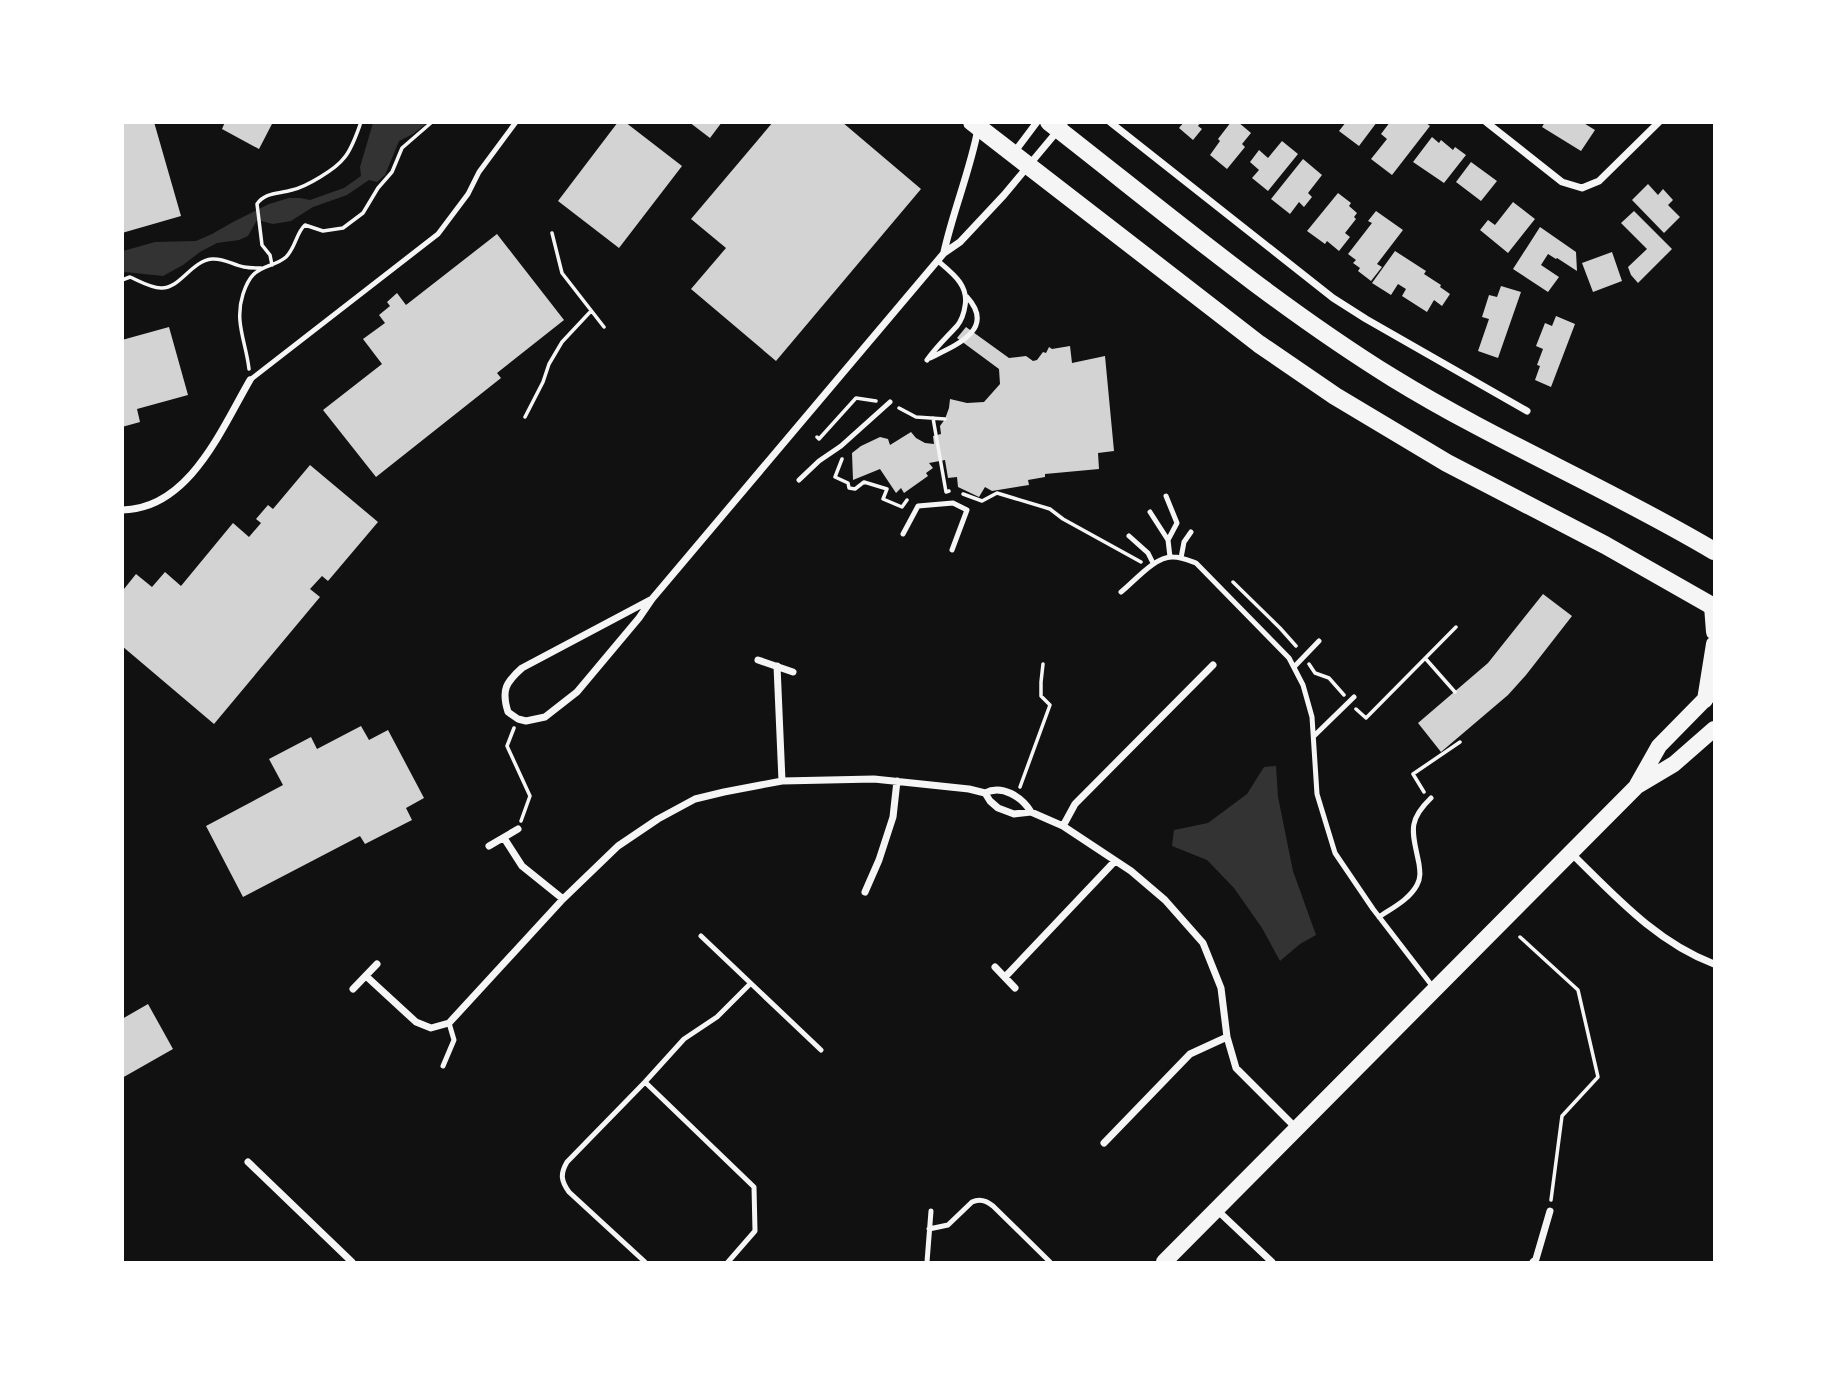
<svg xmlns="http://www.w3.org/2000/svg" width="1837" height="1385" font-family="Manrope,sans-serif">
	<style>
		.water { fill: #333 }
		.building { fill: #d3d3d3 }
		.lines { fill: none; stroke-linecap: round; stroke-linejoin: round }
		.path { stroke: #f5f5f5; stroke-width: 3.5 }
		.service { stroke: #f5f5f5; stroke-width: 5 }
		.minor { stroke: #f5f5f5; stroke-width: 7 }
		.primary { stroke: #f5f5f5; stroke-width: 16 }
		.trunk { stroke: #f5f5f5; stroke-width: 18 }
	</style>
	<rect width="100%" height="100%" fill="#111"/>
	<path class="water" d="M373,123H427L413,134L399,141L385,175L377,182L369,180L347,195L313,207L291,221L273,224L257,220L248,236L239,240L217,243L200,252L183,265L163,276L125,272L123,275V251L155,242L196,241L212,234L233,222L269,204L289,198H300L310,200L344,188L361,176L360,167Z
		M1276,766L1278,797L1293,871L1316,935L1300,944L1280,961L1262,928L1234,888L1207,860L1172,846L1174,830L1208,823L1247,794L1264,767Z"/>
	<path class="building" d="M122,122H154L181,216L122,233Z
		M225,122H273L259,149L222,129Z
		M618,122H625L682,166L619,248L558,201Z
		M689,122H722L710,138Z
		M773,122H842L921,189L776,361L691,289L726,248L691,219Z
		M1184,122H1201L1198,126L1202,129L1193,140L1179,128Z
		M1231,122H1238L1251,133L1242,144L1245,147L1227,169L1210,155L1220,141L1218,139Z
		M1346,122H1377L1359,146L1339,131Z
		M1390,122H1425L1430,126L1392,175L1371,159L1387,139L1381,134Z
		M1545,122H1582L1595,130L1581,151L1542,127Z
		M1432,137L1439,143L1441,140L1453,150L1455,147L1466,155L1444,183L1413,162Z
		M1282,141L1298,154L1268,191L1252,178L1259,170L1250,162L1259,150L1268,158Z
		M1303,159L1322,175L1308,193L1312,197L1304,207L1299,202L1290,214L1271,199Z
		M1471,162L1497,181L1481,201L1456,182Z
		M1648,184L1658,195L1663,189L1673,200L1668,205L1680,217L1664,233L1632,200Z
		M1338,193L1351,203L1349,206L1357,213L1354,217L1356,219L1345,233L1350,237L1339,251L1327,241L1325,244L1307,231Z
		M1513,202L1535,219L1508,253L1480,230L1488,220L1495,225Z
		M1376,211L1403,230L1377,264L1382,267L1371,281L1358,271L1360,268L1353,263L1356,260L1348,254L1372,223L1368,221Z
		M1634,211L1672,249L1638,283L1631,275L1628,267L1647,249L1621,223Z
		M1540,227L1576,252L1577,271L1557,258L1556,259L1548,254L1541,265L1559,277L1548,292L1513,269Z
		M497,234L564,320L497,373L501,378L376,477L323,410L382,364L363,339L385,323L379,315L390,306L387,302L397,293L406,305Z
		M1395,251L1426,271L1424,274L1441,285L1440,287L1450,294L1442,306L1434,300L1427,312L1402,296L1406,289L1398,284L1391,295L1372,283Z
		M1612,252L1622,281L1593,292L1582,263Z
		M1501,286L1521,292L1498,358L1478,351L1489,319L1482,317L1489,295L1497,297Z
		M1556,316L1575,324L1551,387L1535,380L1540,366L1537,365L1543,349L1536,346L1545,323L1552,326Z
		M169,327L188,395L137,409L140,422L122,427V340Z
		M966,327L1009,358L1026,356L1033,361L1037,360L1043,352L1046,353L1049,347L1052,349L1070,346L1072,363L1105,356L1114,451L1098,453L1099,469L1045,474V477L1028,480L1029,485L992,491L985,487L979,497L958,487L957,477L948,478L945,460L929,463L933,468L926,473L928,476L904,493L901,488L896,493L880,469L853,480L852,453L861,446L880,437L888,439L890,445L911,432L916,438L925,443L934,444L933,436L941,434L940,426L945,419L949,408L950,399L967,403L984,402L1000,384L999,369L957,338Z
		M310,465L378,522L328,581L322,576L310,589L320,597L214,724L122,646V588L124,589L136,574L152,587L165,572L181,586L233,523L249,537L261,523L256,519L268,505L273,509Z
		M1543,594L1572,616L1526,675L1508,695L1441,752L1418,723L1488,663Z
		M361,726L369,740L388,730L424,798L406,808L412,820L365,844L360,836L243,897L206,826L283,785L269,759L311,737L317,749Z
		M148,1004L173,1049L122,1078V1019Z"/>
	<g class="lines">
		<path class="path" d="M552,233L562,273L604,327
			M272,265L270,255L262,245L257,204C265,192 279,194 292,190C306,187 336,169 344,158C352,149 357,133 361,122
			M122,280L130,277C139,281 151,288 161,288C180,289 191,261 212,259C224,258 233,265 244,267C249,268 255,268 261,268
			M249,369C246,342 234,322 243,294C245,288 248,280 253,275C262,265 276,266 286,257C296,247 296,233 305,225L323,231L343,228L363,213L378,188L392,172L402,148L432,122
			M899,408L916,417L945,419
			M525,417L543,382L549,364L562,342L591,311
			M933,418L946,492L949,491
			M817,437L819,439L856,398L876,401
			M842,459L835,477L848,483L849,488L855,489L864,482L887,489L883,499L902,507L907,500
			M963,494L982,501L997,493L1050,509L1063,519L1141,562
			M1233,582L1280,628L1296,646
			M1425,658L1455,692
			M1309,664L1315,673L1329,678L1344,695
			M1356,709L1366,718L1456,627
			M514,728L507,746L530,796L521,821
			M1020,787L1050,705L1041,696V682L1043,664
			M1424,792L1413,774L1460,742
			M1520,937L1578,990L1598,1077L1562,1116L1551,1200"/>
		<path class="service" d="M930,358C954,346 997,330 967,297
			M927,360C937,346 946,338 957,326C961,321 964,313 965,306C969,285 952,273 938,261
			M250,380L438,234L468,194L479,172L516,122
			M799,480L819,461L841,446L890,402
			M1166,496L1177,523L1168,540
			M1150,512L1168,540L1170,557
			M903,534L918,506L953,503L967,510L952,550
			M1129,536L1148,553L1153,563
			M1181,558L1184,542L1191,532
			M1121,592C1135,581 1155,556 1173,557C1181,557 1188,560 1196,563L1289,658L1303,685L1312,717L1317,794L1335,853L1373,909L1433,987
			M1294,667L1319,641
			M1314,736L1354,697
			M1379,917C1392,908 1409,900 1417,885C1421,878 1420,871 1419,864C1413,833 1406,822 1431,798
			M701,936L821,1050
			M443,1066L454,1040L449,1023
			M645,1082L754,1187L755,1231L728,1262
			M929,1229L948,1225L972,1202C980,1198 987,1201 993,1206L1050,1262
			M645,1262L569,1192C561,1181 560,1174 567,1162L645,1082L684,1039L717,1017L750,984
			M927,1262L931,1211"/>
		<path class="minor" d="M1110,122L1333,298L1366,319L1527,411
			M1486,122L1562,182L1582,188L1599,181L1659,122
			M1013,154L1037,122
			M944,252C953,211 970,171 978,129
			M122,510C189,509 221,430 250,380
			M652,599L522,668C506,682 501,690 508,712L518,719L526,721L545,717L577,692L639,618L652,599L944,253L960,242L1004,195L1065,122
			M758,660L793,672
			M777,666L782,781
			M985,793L990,801L998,808L1014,814L1031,812L1063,826L1131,871L1165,900L1203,943L1221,988L1227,1037L1236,1068L1296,1128
			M1063,826L1075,804L1213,665
			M504,838L522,866L563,899
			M489,846L518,829
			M1571,853C1615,896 1656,942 1714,964
			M865,892L879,860L893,817L897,781
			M995,967L1015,988
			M366,976L416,1022L431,1028L449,1023L563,899L618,846L658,819L695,799L724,792L782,781L874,779L969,789L985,793C1002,784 1022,797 1031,812
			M1005,977L1115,861
			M353,989L377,964
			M1104,1143L1190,1054L1227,1037
			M248,1162L352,1262
			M1217,1210L1272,1262
			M1533,1262L1536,1259L1550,1211"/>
		<path class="primary" d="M1712,606L1714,632
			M1705,700L1714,644
			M1637,785L1659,746L1714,690
			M1164,1262L1637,786L1674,764L1714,729"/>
		<path class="trunk" d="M972,122L1259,344L1335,396L1447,463L1605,545L1714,607
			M1049,122C1162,210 1272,303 1393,378C1497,442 1610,489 1714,551"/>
	</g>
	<rect width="1837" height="1385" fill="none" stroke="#ffffff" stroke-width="248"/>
</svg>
